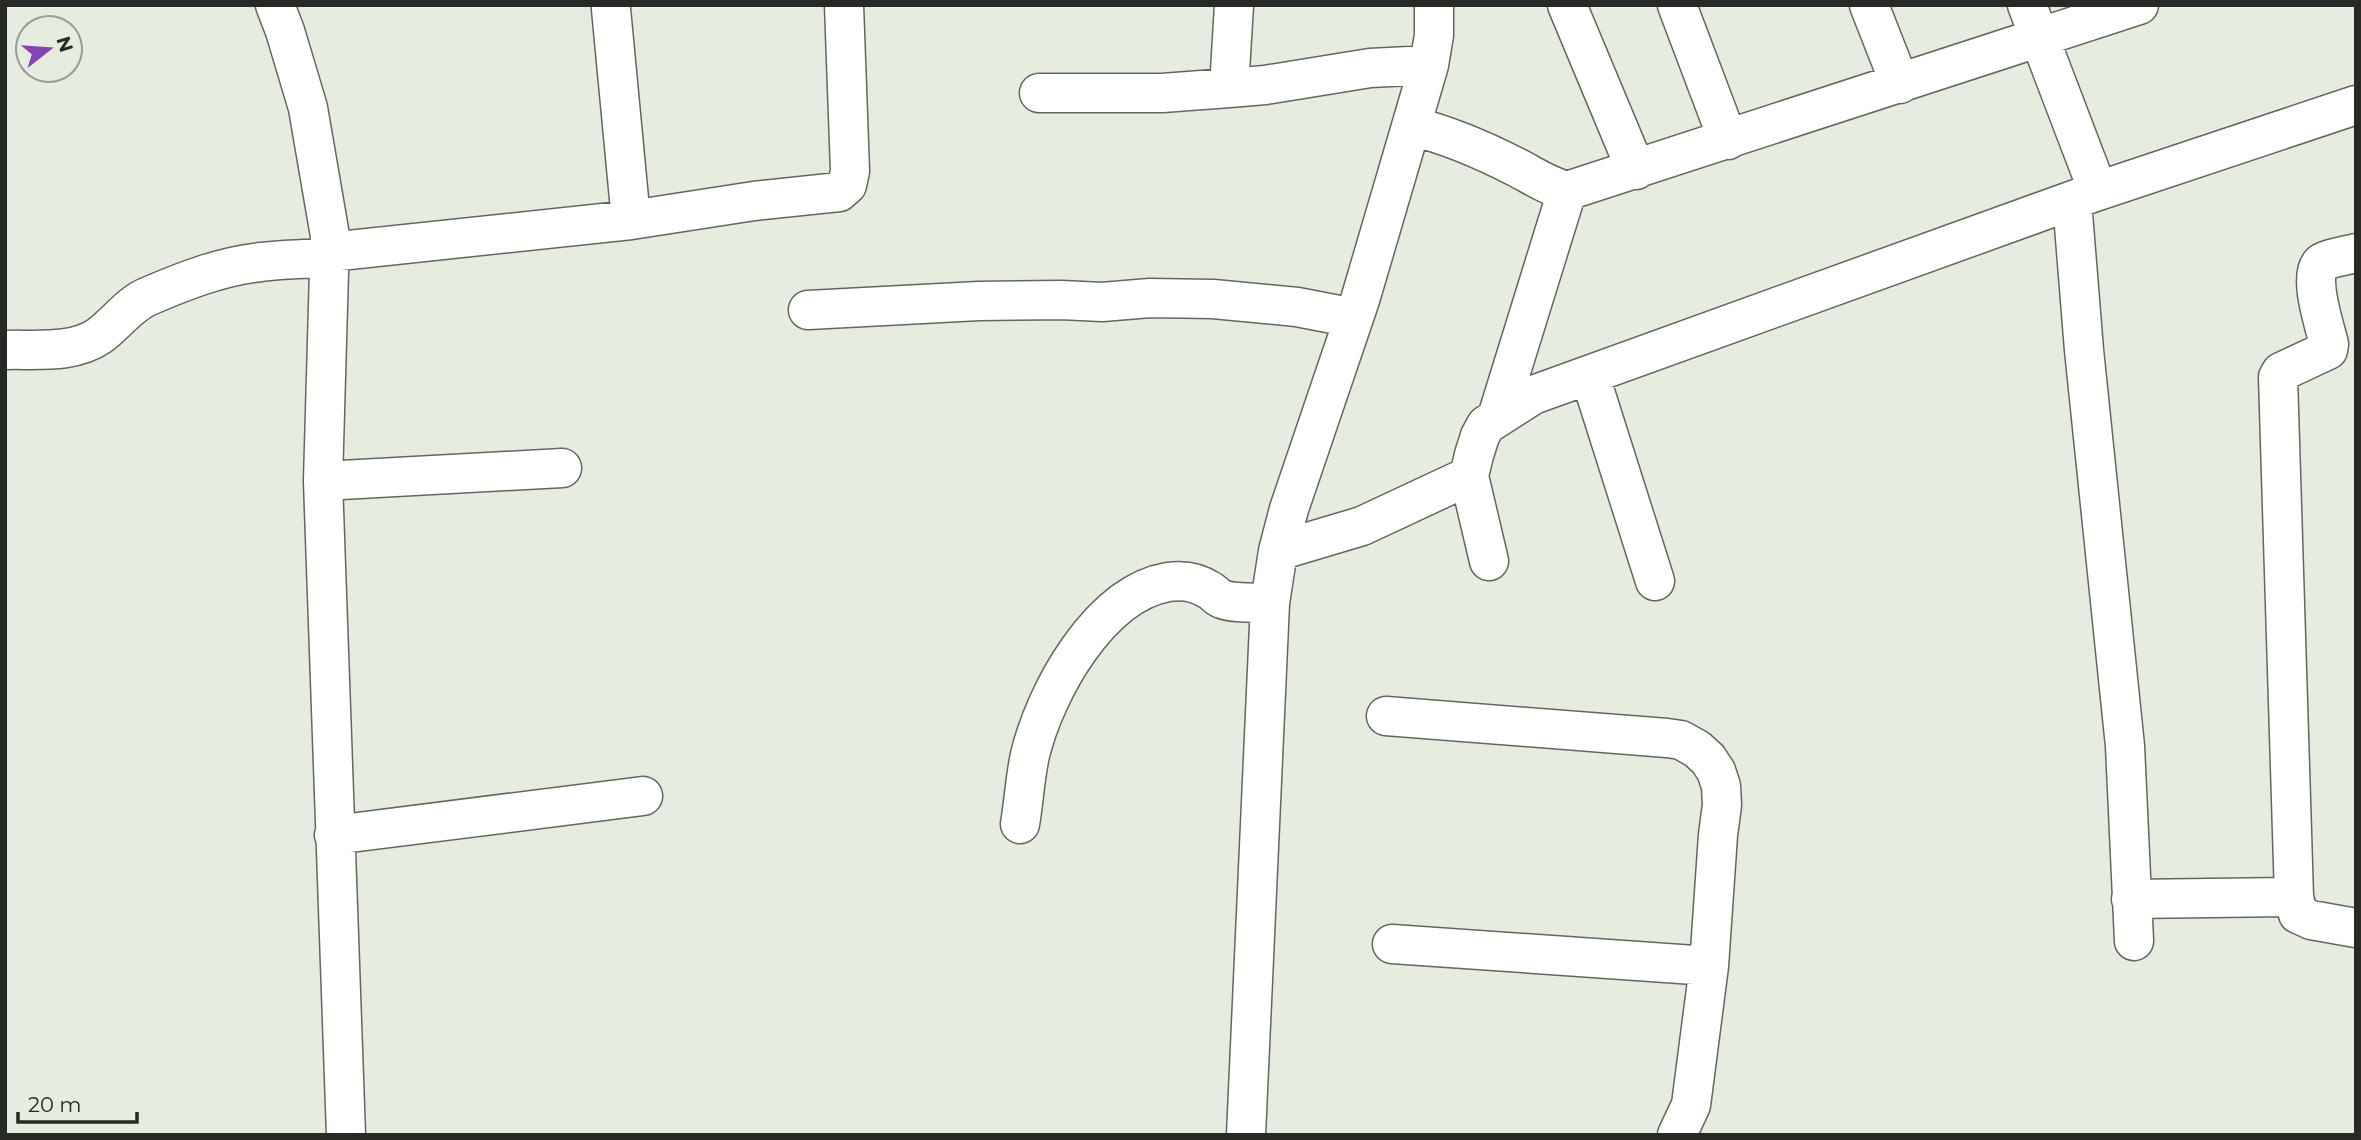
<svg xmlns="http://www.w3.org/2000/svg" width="2361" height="1140" font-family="Montserrat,sans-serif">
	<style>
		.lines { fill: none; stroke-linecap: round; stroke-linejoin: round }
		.minor-casing { stroke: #63685c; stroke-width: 41 }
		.minor { stroke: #fff; stroke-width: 38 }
	</style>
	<rect width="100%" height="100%" fill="#e6ecdf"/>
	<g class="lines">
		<g class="minor-casing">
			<path id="minor" d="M275,5L285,31L308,108L330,236L323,481L346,1135
				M1567,5L1636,170
				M1677,5L1728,140
				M1869,5L1900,84
				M2027,5L2098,191
				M611,9L631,220
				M1229,88L1234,5
				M1039,93H1162L1229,88L1265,85L1370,68L1429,65
				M1411,126C1449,135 1483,150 1518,168C1535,177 1548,186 1567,191L2139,5
				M2072,201L2084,350L2125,746L2134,941
				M330,252L631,220L754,201L839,192L847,185L850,171L844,5
				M808,310L979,301L1061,300L1102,302L1150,298L1213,299L1297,307L1354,318
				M5,350C36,349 73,354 99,336C116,324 129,304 149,296C184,281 222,266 261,262C284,259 307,259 330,258
				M1590,376L1655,581
				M1497,417L1567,191
				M323,481L562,468
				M1278,551L1362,526L1469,476
				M1489,561L1469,476L1474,455L1480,436L1486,425L1533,395L2098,191L2356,105
				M1386,716L1667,738L1681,740L1697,749L1708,759L1716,771L1721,786L1722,805L1718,835L1709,966L1691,1105L1677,1135
				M1020,824C1024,801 1025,777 1030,755C1045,692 1099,594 1168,582C1182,580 1197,582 1209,590C1214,592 1217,598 1222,599C1234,604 1257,602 1270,603
				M334,835L643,796
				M2294,897L2298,914L2311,920L2356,928
				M2131,899L2294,897L2278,377L2281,372L2328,350L2329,344C2325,327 2306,272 2323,262C2332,257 2345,256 2356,253
				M1392,944L1709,966
				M1246,1135L1270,603L1278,551L1289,509L1360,300L1429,65L1434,35V5"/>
		</g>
		<use href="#minor" class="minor"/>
	</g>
	<rect width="2361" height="1140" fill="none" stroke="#262924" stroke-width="14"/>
	<g transform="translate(49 49) rotate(73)"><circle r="33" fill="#e6ecdf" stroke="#999e94" stroke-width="2"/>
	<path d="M0-5L12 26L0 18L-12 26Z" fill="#8543b7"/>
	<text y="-10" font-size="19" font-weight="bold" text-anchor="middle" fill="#262924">N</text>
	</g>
	<path d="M18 1112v10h119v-10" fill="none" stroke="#262924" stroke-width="3.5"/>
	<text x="28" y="1112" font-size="21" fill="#262924" stroke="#e6ecdf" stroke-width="5" paint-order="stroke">20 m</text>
</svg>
